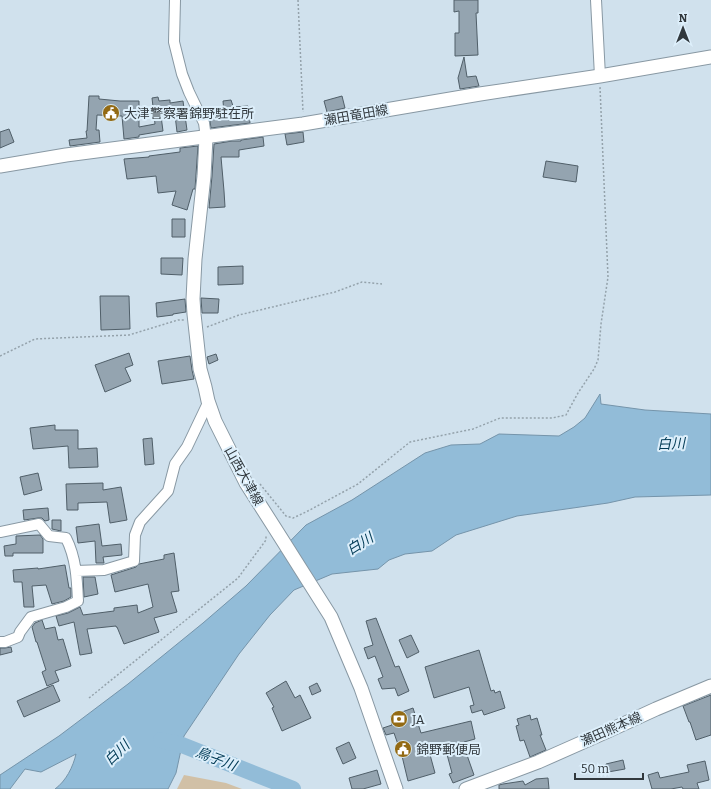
<svg xmlns="http://www.w3.org/2000/svg" width="711" height="789" font-family="Bitter,'Noto Sans JP',serif">
	<style>
		.green { fill: #d1c0a6 }
		.water { fill: #92bcd8; stroke: #7594aa }
		.lines { fill: none; stroke-linecap: round; stroke-linejoin: round }
		.river { stroke: #92bcd8; stroke-width: 16 }
		.building { fill: #94a4b0; stroke: #505f69 }
		.minor-casing { stroke: #8898a3; stroke-width: 12 }
		.secondary-casing { stroke: #8898a3; stroke-width: 15 }
		.path { stroke: #94a2ab; stroke-width: 1.5; stroke-dasharray: 2 2; stroke-linecap: butt }
		.minor { stroke: #fff; stroke-width: 10 }
		.secondary { stroke: #fff; stroke-width: 13 }
		.labels { text-anchor: middle; dominant-baseline: central; stroke-width: 4; stroke-linejoin: round; paint-order: stroke }
		.poi-label { font-size: 13px; fill: #31383d; stroke: #ddeffb; text-anchor: start }
		.street-label { font-size: 13px; fill: #31383d; stroke: #ddeffb }
		.water-label { font-size: 14px; font-style: italic; fill: #013a55; stroke: #ddeffb }
	</style>
	<rect width="100%" height="100%" fill="#d0e1ed"/>
	<path class="green" d="M184,775L226,783L242,789H177Z"/>
	<path class="water" d="M600,394L601,404L645,410L711,414V495L635,497L608,503L517,516L456,535L432,551L405,554L389,560L378,569L332,574L294,590L270,615L239,654L184,736L176,773L168,789H55C66,781 73,767 76,754L41,772L25,769L10,789H0V775L59,736L128,684L203,623L246,586L306,525L352,500L425,453L451,445L480,444L499,434L559,436L574,427L585,418Z"/>
	<g class="lines">
		<path class="river" d="M161,740L182,745L293,789"/>
	</g>
	<path class="building" d="M454,0H478V13H476L478,55L455,56V33H459V11L454,12Z
		M464,57L467,77L476,76L479,86L460,89L458,78Z
		M89,96H99V99L120,101H139V127L155,124L152,98L158,97L159,101L170,100V103L183,101L187,130L177,132L175,115L161,116L163,131L139,135V137L124,139L122,116L97,115L96,130H99L100,142L70,146L69,140L87,138L86,131H87Z
		M342,96L345,108L327,112L324,101Z
		M231,100L233,106H234V107L248,106L250,123L211,128L209,115L224,113L223,101Z
		M9,129L14,142L0,148V132Z
		M303,132L304,142L287,145L285,134Z
		M263,137L264,146L239,150V157H221L224,191L225,207L209,208L212,176L214,144L232,141H241V140Z
		M198,146L195,189H193L187,210L172,205L176,191L158,193L156,176L127,179L124,159L149,157V156L180,152V148Z
		M546,161L578,166L576,182L543,177Z
		M172,219H185V237H172Z
		M161,258H183L182,275L161,274Z
		M243,266V284L218,285V267Z
		M100,296H129L130,329L101,330Z
		M201,298L219,299L218,313H202Z
		M185,299L186,312L173,314V315L157,317L156,303Z
		M129,353L133,365L125,368L131,381L105,392L95,365Z
		M216,354L218,360L209,364L207,357Z
		M190,356L192,370L194,379L162,384L158,361Z
		M55,425V430H78V449L97,448L98,467L69,468L68,446L33,449L30,428Z
		M152,438L154,464L145,465L143,439Z
		M38,473L42,490L24,495L20,477Z
		M103,483V490L121,487L127,520L110,523L107,502L78,503V510H67L66,484Z
		M48,508L49,520L45,521L42,518H38L24,520L23,510Z
		M52,520H61V531L52,529Z
		M99,524L102,546L121,544L122,555L103,557L104,563H96L95,541L78,543L76,527Z
		M40,535L43,539V553H13V556H5L4,546L16,544V536Z
		M174,553L179,591L171,592L177,612L154,618L159,632L124,644L117,627H116V626L87,629L92,653L80,655L74,622L59,626L56,616L68,613L80,607L83,615L114,611V608L137,605L138,613L153,607L148,584L115,592L111,575L136,567L139,564L164,559V555Z
		M65,565L69,588H71V597L64,601L52,604L46,585L32,586L34,607H24L22,582H14L13,570L38,568V569Z
		M83,577H95L98,594L84,597Z
		M376,618L395,667L399,666L409,691L398,696L395,688L382,689L378,679L383,677L375,656L368,659L364,648L373,645L366,621Z
		M42,620L45,629L55,627L58,640L63,639L71,666L55,671L59,681L47,686L42,672L46,670L37,642H36L32,627L35,623Z
		M411,635L419,652L407,658L399,640Z
		M11,647L12,652L0,655V648H5Z
		M479,650L491,691L494,690L495,693L500,691L505,708L484,715L482,710L472,713L470,706L474,705L469,687L434,698L425,667Z
		M286,681L295,698L300,695L311,718L282,731L272,708L274,707L266,693Z
		M317,683L321,691L312,695L309,687Z
		M53,685L60,701L24,717L17,701Z
		M711,695V735L696,740L690,722H689L683,706Z
		M413,708L421,733L471,721L475,739L464,742L468,758L474,775L453,783L449,774L452,773L445,747L429,751L435,773L408,781L402,756L394,733L386,735L383,728L392,725L391,716Z
		M530,715L531,720L537,718L542,735H540L546,750L530,757L524,740L520,741L516,726L519,725L517,719Z
		M349,742L356,758L343,764L336,748Z
		M623,760L625,769L608,772L606,764Z
		M705,761L709,780L697,783L699,789H683L682,787L671,789H652L648,775L658,772L660,778L689,772L687,765Z
		M377,770L381,784L363,789H352L349,778Z
		M548,778L549,789H499V785L503,784L523,781L525,785L536,779Z"/>
	<g class="lines">
		<g class="minor-casing">
			<path id="minor" d="M175,0L174,42L182,74L189,92L204,123L206,138
				M596,0L600,76
				M0,532L39,524L49,536L66,538C76,558 77,578 78,601L66,607L31,617L20,632L18,637L5,642H0
				M76,571L104,570L134,561L135,535L140,522L168,491L175,464L187,447L207,405L208,401"/>
		</g>
		<g class="secondary-casing">
			<path id="secondary" d="M206,138L204,176L195,259L193,299L194,314L200,369L205,387L208,401L215,421L246,483L276,530L331,617L361,688L396,789
				M0,166L66,155L303,124L480,94L600,76L711,57
				M466,789L538,762L608,731L656,709L711,686"/>
		</g>
		<path class="path" d="M298,0L303,112
			M207,327L239,315L335,292L362,282L382,284
			M0,356L35,339L129,335L178,320H184
			M260,484L286,516L293,518L306,512L358,484L410,442L473,429L500,418H552L566,415L578,393L594,369L598,360L601,324L608,277L600,87
			M89,698L238,578L266,540V535"/>
		<use href="#minor" class="minor"/>
		<use href="#secondary" class="secondary"/>
	</g>
	<defs>
		<g id="civic-disc" transform="scale(0.9)"><circle r="9.5" fill="#936a14" stroke="#ddeffb"/><path d="M-.6-6.5H3V-4.5H.6V-3L4-1V1h2V6H-6V1h2V-1L-.6-3ZM-1.2 2.5V6h2.4V2.5Z" fill="#fff"/></g>
		<g id="bank-disc" transform="scale(0.9)"><circle r="9.5" fill="#936a14" stroke="#ddeffb"/><path d="M-6-4H6V4H-6ZM0-2.3a2.3 2.3 0 1 0 0 4.6a2.3 2.3 0 1 0 0-4.6Z" fill="#fff"/></g>
	</defs>
	<g fill-rule="evenodd">
		<use href="#civic-disc" x="111" y="113"/>
		<use href="#bank-disc" x="399" y="719"/>
		<use href="#civic-disc" x="403" y="749"/>
	</g>
	<g class="labels">
		<g class="poi-label">
			<text x="124" y="113">大津警察署錦野駐在所</text>
			<text x="412" y="719">JA</text>
			<text x="416" y="749">錦野郵便局</text>
		</g>
		<g class="street-label">
			<text transform="translate(356 115) rotate(-10)">瀬田竜田線</text>
			<text transform="translate(244 476) rotate(61)">山西大津線</text>
			<text transform="translate(611 729) rotate(-24)">瀬田熊本線</text>
		</g>
		<g class="water-label">
			<text transform="translate(671 444) rotate(-2)">白川</text>
			<text transform="translate(360 544) rotate(-32)">白川</text>
			<text transform="translate(117 753) rotate(-44)">白川</text>
			<text transform="translate(216 759) rotate(21)">鳥子川</text>
		</g>
	</g>
	<g transform="translate(683 28)" stroke="#ddeffb" stroke-width="3" paint-order="stroke">
	<path d="M0-3L7 15L0 10L-7 15Z" fill="#31383d"/>
	<text y="-6" font-size="11" font-weight="bold" text-anchor="middle" fill="#31383d">N</text>
	</g>
	<path d="M575 773v6h68v-6" fill="none" stroke="#31383d" stroke-width="2"/>
	<text x="581" y="773" font-size="12" fill="#31383d" stroke="#ddeffb" stroke-width="3" paint-order="stroke">50 m</text>
</svg>
